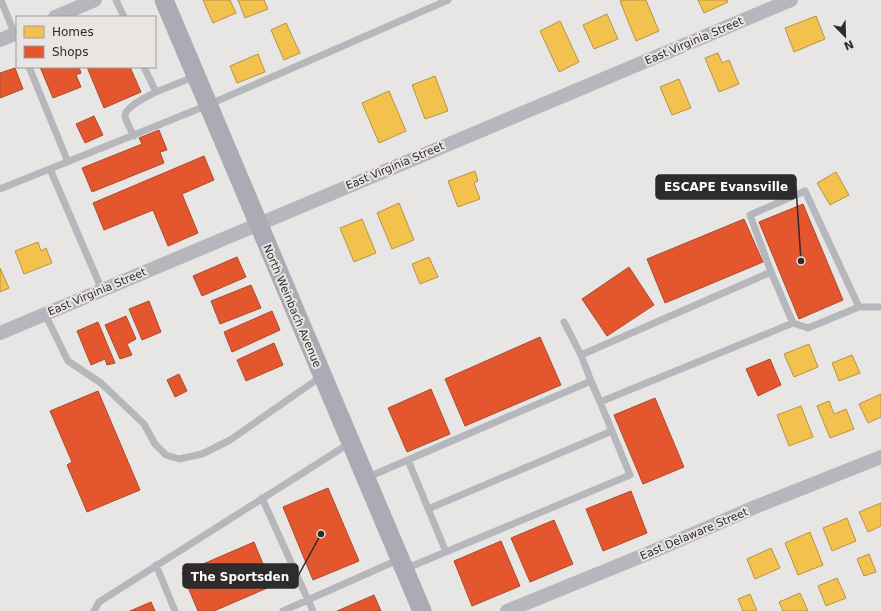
<svg xmlns="http://www.w3.org/2000/svg" width="881" height="611" font-family="'DejaVu Sans',sans-serif">
	<style>
		.homes { fill: #f2c14e; stroke: #b79444 }
		.shops { fill: #e4572e; stroke: #ad4a2d }
		.lines { fill: none; stroke-linecap: round; stroke-linejoin: round }
		.service { stroke: #b6b6bd; stroke-width: 7 }
		.minor { stroke: #b6b6bd; stroke-width: 14 }
		.secondary { stroke: #acabb5; stroke-width: 19 }
		.labels { text-anchor: middle; dominant-baseline: central; stroke-width: 4; stroke-linejoin: round; paint-order: stroke }
		.street-label { font-size: 11px; fill: #2d2b2b; stroke: #e9e5e3 }
		.leader { fill: none; stroke: #2d2b2b; stroke-width: 1.5 }
		.callout-dot { fill: #2d2b2b; stroke: #e9e5e3; stroke-width: 1.5 }
		.callout { fill: #2d2b2b; stroke: #2d2b2b; stroke-width: 1.5 }
		.callout-label { font-size: 12px; text-anchor: middle; font-weight: bold; fill: #fff }
	</style>
	<rect width="100%" height="100%" fill="#e8e6e4"/>
	<path class="homes" d="M203,0H230L236,13L213,23Z
		M238,0H264L268,9L245,18Z
		M623,0H646L659,31L636,41L620,1Z
		M698,0H727L728,2L704,13Z
		M607,14L618,39L594,49L583,25Z
		M816,16L825,39L794,52L785,28Z
		M560,21L579,62L559,72L540,31Z
		M286,23L300,53L284,60L271,30Z
		M718,53L722,63L729,60L739,84L719,92L705,58Z
		M258,54L265,72L237,83L230,66Z
		M435,76L448,111L425,119L412,85Z
		M679,79L691,108L672,115L660,87Z
		M389,91L406,131L379,143L362,103Z
		M475,171L478,181L474,183L480,199L458,207L448,181Z
		M836,172L849,195L830,205L817,183Z
		M399,203L414,240L392,249L377,213Z
		M362,219L376,253L354,262L340,228Z
		M38,242L41,251L46,248L52,263L24,274L15,251Z
		M429,257L438,277L420,284L412,264Z
		M0,268L9,288L0,292Z
		M809,344L818,367L794,377L784,354Z
		M852,355L860,373L839,381L832,363Z
		M881,394V417L868,423L859,404Z
		M829,401L834,414L846,409L854,429L830,438L817,406Z
		M801,406L813,437L789,446L777,415Z
		M881,503V526L868,532L859,512Z
		M847,518L856,541L832,551L823,528Z
		M810,532L823,565L798,575L785,543Z
		M771,548L780,568L755,579L747,559Z
		M869,554L876,572L864,576L857,559Z
		M837,578L846,598L826,606L818,586Z
		M800,593L808,611H783L779,602Z
		M750,594L757,611H743L738,599Z"/>
	<path class="shops" d="M40,67H79L81,73L76,75L81,87L53,98Z
		M87,67H130L141,92L104,108Z
		M15,68L23,89L0,98V73Z
		M94,116L103,135L85,143L76,124Z
		M159,130L167,150L160,152L164,163L92,192L82,168L142,144L139,138Z
		M204,156L214,180L182,194L198,233L168,246L153,210L104,230L93,203Z
		M803,204L843,300L799,319L759,222Z
		M744,219L763,262L665,303L647,259Z
		M237,257L246,277L202,296L193,276Z
		M629,267L654,305L607,336L582,299Z
		M251,285L261,308L220,324L211,301Z
		M149,301L161,332L142,340L129,309Z
		M272,311L280,330L232,352L224,332Z
		M126,316L136,339L127,344L132,355L120,359L105,325Z
		M98,322L115,363L107,365L105,359L91,365L77,331Z
		M540,337L561,385L465,426L445,379Z
		M274,343L283,365L246,381L237,360Z
		M770,359L781,385L758,396L746,369Z
		M179,374L187,391L175,397L167,380Z
		M431,389L450,434L407,452L388,408Z
		M98,391L140,490L87,512L67,465L72,462L50,411Z
		M655,398L684,467L643,484L614,415Z
		M328,488L359,561L313,580L283,507Z
		M631,491L647,533L603,551L586,509Z
		M554,520L573,564L530,582L511,538Z
		M501,541L520,586L472,606L454,561Z
		M254,542L272,586L214,611H198L182,573Z
		M374,595L381,611H337Z
		M151,602L155,611H130Z"/>
	<g class="lines">
		<path class="service" d="M1,0L15,35
			M116,0L124,17
			M29,67L68,162
			M144,67L156,92L196,76
			M134,136C131,130 126,122 125,116C125,106 149,96 156,92
			M50,169L102,290
			M0,189L208,105L448,0
			M771,272L750,215L805,191L859,307
			M45,314L68,361L101,383L144,424L155,444L166,455L179,459L202,454L230,440L322,376
			M581,355L771,272L793,323
			M591,381L600,402L793,323L808,328L859,307H881
			M408,460L446,552
			M366,478L591,381L581,355L564,322
			M262,498L313,611
			M428,509L612,431
			M156,565L175,611
			M405,569L630,475L600,402
			M94,611L99,602L350,443
			M283,611L400,559"/>
		<path class="minor" d="M55,17L95,0
			M0,40L17,33
			M0,333L791,0
			M507,611L654,551L755,507L881,457"/>
		<path class="secondary" d="M164,0L422,611"/>
	</g>
	<g class="labels">
		<g class="street-label">
			<text transform="translate(694 41) rotate(-23)">East Virginia Street</text>
			<text transform="translate(395 166) rotate(-23)">East Virginia Street</text>
			<text transform="translate(97 292) rotate(-23)">East Virginia Street</text>
			<text transform="translate(292 306) rotate(67)">North Weinbach Avenue</text>
			<text transform="translate(694 534) rotate(-23)">East Delaware Street</text>
		</g>
	</g>
	<path class="leader" d="M801 261L796 187M321 534L298 576"/>
	<g class="callout-dot">
		<circle cx="801" cy="261" r="4"/>
		<circle cx="321" cy="534" r="4"/>
	</g>
	<g class="callout">
		<rect x="656" y="175" width="140" height="24" rx="4"/>
		<rect x="183" y="564" width="115" height="24" rx="4"/>
	</g>
	<g class="callout-label">
		<text x="726" y="191">ESCAPE Evansville</text>
		<text x="240" y="581">The Sportsden</text>
	</g>
	<rect x="16" y="16" width="140" height="52" fill="#e9e5e3" stroke="#9e9b99"/>
	<rect x="24" y="26" width="20" height="12" fill="#f2c14e" stroke="#9e9b99"/>
	<text x="52" y="36" font-size="12" fill="#2d2b2b">Homes</text>
	<rect x="24" y="46" width="20" height="12" fill="#e4572e" stroke="#9e9b99"/>
	<text x="52" y="56" font-size="12" fill="#2d2b2b">Shops</text>
	<g transform="translate(845 36) rotate(157)" stroke="#e9e5e3" stroke-width="3" paint-order="stroke">
	<path d="M0-3L7 15L0 10L-7 15Z" fill="#2d2b2b"/>
	<text y="-6" font-size="11" font-weight="bold" text-anchor="middle" fill="#2d2b2b">N</text>
	</g>
</svg>
